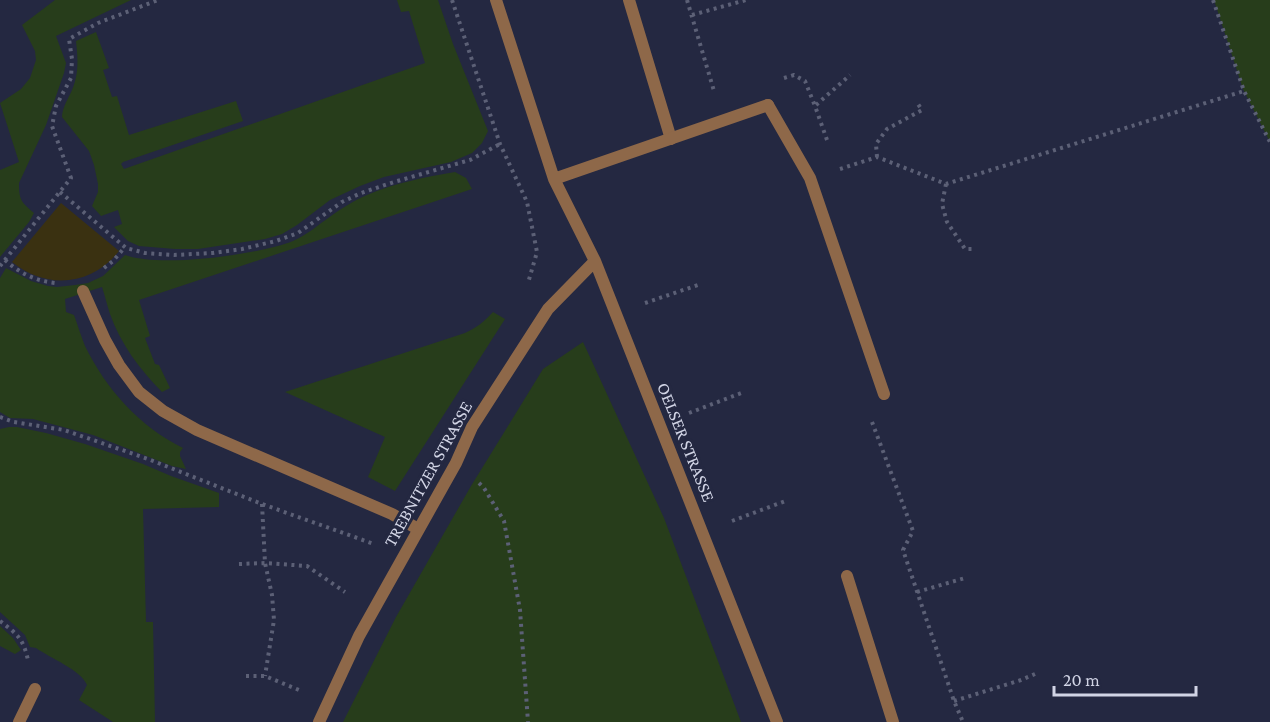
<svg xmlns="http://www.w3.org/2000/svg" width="1270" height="722" font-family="'Crimson Pro',serif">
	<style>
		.green { fill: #273d1b }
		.sand { fill: #3a3111 }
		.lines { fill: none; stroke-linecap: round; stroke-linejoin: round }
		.path { stroke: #5c6076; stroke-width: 4; stroke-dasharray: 3 4.5; stroke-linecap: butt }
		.lane { stroke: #8e6849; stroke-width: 12 }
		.street { stroke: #8e6849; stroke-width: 12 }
		.labels { text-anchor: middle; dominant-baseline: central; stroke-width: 6; stroke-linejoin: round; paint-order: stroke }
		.street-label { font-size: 18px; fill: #d1d4e5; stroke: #242841 }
	</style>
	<rect width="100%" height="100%" fill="#242841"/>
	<path class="green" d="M55,0H131L56,36L66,63L64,73L46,125L19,183C19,200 21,202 34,213L29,222L0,257V170L19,162L0,103L21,89L30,78L36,60L35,51L22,25Z
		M397,0H438L453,44L488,131L482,143L472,153L451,162L384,177L360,186L330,200L297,225L282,234L265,239L198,249H175L139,246L128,241L114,227L122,224L118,210L101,216L92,206L98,192V184L94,165L89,151L62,117C62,108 68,99 72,90C79,73 78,59 76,41L96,32L109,68L103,70L112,97L117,96L129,135L236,101L243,121L123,162L121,164L124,169L425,63L409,11L401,12Z
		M1214,0H1270V142L1243,89Z
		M455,172L466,178L472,189L139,300L150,336L145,338L155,364L159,365L170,388L162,392C140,370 120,343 110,314C107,305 105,296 102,287L65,299L66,312L74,315C78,326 81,336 85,346C106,389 140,427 183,448L180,452V456L186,469L172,466L93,435L33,419L10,418L0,412V278L6,268L31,281L48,286L57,287L75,285L88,283L103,276L125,255C160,268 258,255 293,241C307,235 318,225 331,216C342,208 355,200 367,195C395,183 425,177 455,172Z
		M493,312L505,319L395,491L368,477L385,437L285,392L465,333C476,328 484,322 493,312Z
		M583,342L664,518L741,722H343L396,617L471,486L543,369Z
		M9,427H17L46,433L85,444L143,464L171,476L219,493V507L143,509L146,622H153L155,722H113L79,700L87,685C81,670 50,658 36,648L30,647L25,635L0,612V429Z
		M0,626L13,638L21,650L15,654L0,646Z"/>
	<path class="sand" d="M61,203L119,251C92,286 46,290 12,262Z"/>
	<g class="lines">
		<path class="path" d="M452,0L500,144L527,202L537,252L528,283
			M687,0L714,91
			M1213,0L1244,91L1270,142
			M692,15L746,0
			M784,78L794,75L805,81L815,106
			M827,140L815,106L850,75
			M877,157L876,144L887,129L922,110L918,104
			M840,169L877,157L946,184L1244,91
			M946,184L942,204L947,222L965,249H975
			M60,192L126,248L145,253L174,255L213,253L242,249L276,241L298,233L342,202L361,193L394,182L470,160L500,144
			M5,260C19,273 36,281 55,283
			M0,266L71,178L52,126L56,106L71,78L72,59L69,39L98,23L158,0
			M104,268L113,261L125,247
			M645,303L698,285
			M689,413L744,392
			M0,417L14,422L64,430L148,459L262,504L374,544
			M872,422L913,531L903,550L954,701L963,722
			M479,483L484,488L504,521L520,610L528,722
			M262,504L265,563L272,595L274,620L265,676
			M732,521L788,500
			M239,564L265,563L307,566L345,592
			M917,592L965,578
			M0,621C17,634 23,638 28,660
			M246,676H265L299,690
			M954,701L1021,680L1035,674"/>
		<path class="lane" d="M629,0L671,139
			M768,105L810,178L884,394
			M83,291L105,340L119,365L139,392L163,411L197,430L392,514L418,529
			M847,576L893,722"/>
		<path class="street" d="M496,0L554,179L595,261L777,722
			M554,179L768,105
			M19,722L35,689
			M319,722L359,636L456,463L472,427L548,309L595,261"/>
	</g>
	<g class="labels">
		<g class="street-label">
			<text transform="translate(686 442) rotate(68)">OELSER STRASSE</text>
			<text transform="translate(428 474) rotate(-61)">TREBNITZER STRASSE</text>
		</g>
	</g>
	<path d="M1054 686v9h142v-9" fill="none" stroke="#d1d4e5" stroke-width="3"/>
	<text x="1063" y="686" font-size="18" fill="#d1d4e5" stroke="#242841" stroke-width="4.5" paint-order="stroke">20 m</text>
</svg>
